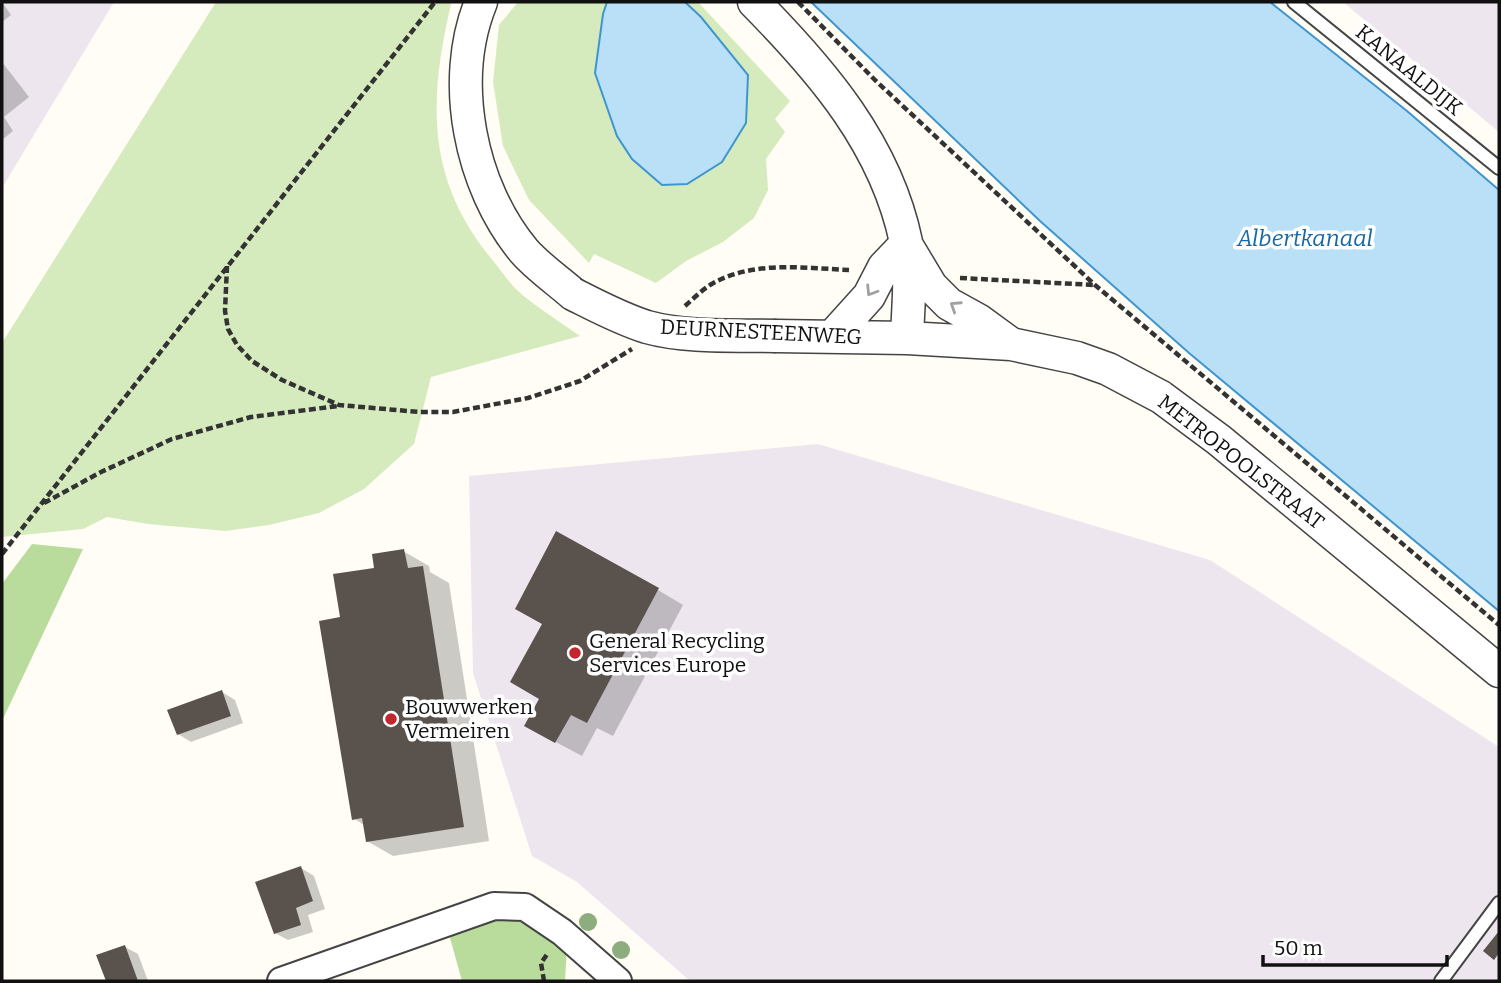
<svg xmlns="http://www.w3.org/2000/svg" width="1501" height="983" font-family="Bitter,serif">
	<style>
		.industrial { fill: #eee6ef }
		.green { fill: #d5ebbd }
		.forest { fill: #b9dc9c }
		.water { fill: #b9e0f7; stroke: #3f96cf; stroke-width: 2 }
		.shadow { fill: #0003 }
		.building { fill: #5a524d }
		.lines { fill: none; stroke-linecap: round; stroke-linejoin: round }
		.service-casing { stroke: #444; stroke-width: 16 }
		.minor-casing { stroke: #444; stroke-width: 30 }
		.tertiary-casing { stroke: #444; stroke-width: 35 }
		.path { stroke: #333; stroke-width: 4.5; stroke-dasharray: 7 3.5; stroke-linecap: butt }
		.service { stroke: #fff; stroke-width: 12 }
		.minor { stroke: #fff; stroke-width: 26 }
		.tertiary { stroke: #fff; stroke-width: 32 }
		.tertiary-bridge-casing { stroke: #444; stroke-width: 35; stroke-linecap: butt }
		.tertiary-bridge { stroke: #fff; stroke-width: 32 }
		.tree { fill: #8dad7f }
		.oneway { stroke: #a0a0a0 }
		.poi-dot { fill: #c4262e; stroke: #fff; stroke-width: 2.5 }
		.labels { text-anchor: middle; dominant-baseline: central; stroke-width: 7; stroke-linejoin: round; paint-order: stroke }
		.street-label { font-size: 21px; fill: #111; stroke: #fff }
		.poi-label { font-size: 21px; fill: #111; stroke: #fff; text-anchor: start }
		.water-label { font-size: 23px; font-style: italic; fill: #1768a6; stroke: #fff }
	</style>
	<rect width="100%" height="100%" fill="#fffdf5"/>
	<path class="industrial" d="M2,2H114L2,188Z
		M1343,2H1499V132Z
		M818,444L1210,560L1499,747V981H690L577,882L532,856L473,673L469,476Z"/>
	<path class="green" d="M216,2H449L451,4C428,103 426,182 495,263C503,273 510,284 519,292C538,308 560,322 580,336L431,377L414,444L364,489L319,513L269,525L226,531L148,524L107,517L83,529L2,537V343Z
		M518,2H698L790,101L775,119L785,132L766,159L768,190L754,218L723,242L686,261L656,283L594,254L589,263L529,200L503,146L493,82L499,25Z"/>
	<path class="forest" d="M32,544L83,549L2,721V584Z
		M523,911L567,946L565,981H462L447,927Z"/>
	<path class="water" d="M607,2H685L701,17L748,75L746,123L722,162L687,184L662,185L632,159L617,136L595,73L603,14Z
		M811,2H1270L1407,111L1499,190V611L1189,353L1040,221Z"/>
	<path class="shadow" d="M2,2L11,15L2,22Z
		M2,62L29,97L4,117L13,131L2,140Z
		M403,551L429,566L430,572L449,583L489,841L393,856L367,841L364,825L353,818L342,619L376,569Z
		M658,590L683,605L613,736L597,728L582,756L552,740L541,698L544,624Z
		M222,692L235,700L243,723L191,742L178,734Z
		M301,868L314,876L325,909L308,915L313,932L288,940L275,933Z
		M125,947L138,954L148,981H108L99,956Z"/>
	<path class="building" d="M556,531L659,588L587,723L571,715L555,743L524,726L539,699L510,682L542,624L515,609Z
		M404,549L408,568L423,566L464,827L366,842L362,818L352,820L319,621L340,617L333,574L374,568L372,554Z
		M222,690L231,716L177,735L167,710Z
		M301,866L313,901L296,908L301,925L274,934L255,882Z
		M1499,931V953L1494,960L1483,951Z
		M125,945L138,981H106L96,955Z"/>
	<g class="lines">
		<g class="service-casing">
			<path id="service" d="M1294,2L1499,168
				M1441,981L1499,903"/>
		</g>
		<g class="minor-casing">
			<path id="minor" d="M281,981L494,906L525,907L562,932L618,981"/>
		</g>
		<g class="tertiary-casing">
			<path id="tertiary" d="M481,2C449,81 470,186 524,251C538,267 557,280 573,294
				M754,2C822,71 886,145 906,242C912,273 908,307 907,338
				M907,246L931,286L949,304L978,320L1011,344
				M776,336L907,338L1011,344L1077,358L1108,369L1161,397L1219,440L1499,671
				M832,337L869,296L884,267L906,244"/>
		</g>
		<path class="path" d="M798,2L876,81L1095,285L1499,625
			M227,266L225,311L228,329L237,345L252,361L282,380L339,405L419,412H453L528,398L580,381L632,349
			M960,278L1095,285
			M685,306C693,299 701,291 710,285C752,260 802,268 849,270
			M44,503L101,472L172,439L251,417L338,406
			M2,554L435,2
			M544,981L541,963L548,953"/>
		<use href="#service" class="service"/>
		<use href="#minor" class="minor"/>
		<use href="#tertiary" class="tertiary"/>
		<g class="tertiary-bridge-casing">
			<path id="tertiary-bridge" d="M573,294C597,306 621,319 647,327C686,338 736,335 776,336"/>
		</g>
		<use href="#tertiary-bridge" class="tertiary-bridge"/>
	</g>
	<g class="tree">
		<circle cx="588" cy="922" r="9"/>
		<circle cx="621" cy="950" r="9"/>
	</g>
	<defs><path id="oneway-chevron" d="M-2-3.5L2.5 0L-2 3.5" fill="none" stroke-width="1.6" stroke-linecap="round" stroke-linejoin="round" transform="scale(1.75)"/></defs>
	<g class="oneway">
		<use href="#oneway-chevron" transform="translate(871 291) rotate(122)"/>
		<use href="#oneway-chevron" transform="translate(955 306) rotate(-147)"/>
	</g>
	<g class="poi-dot">
		<circle cx="575" cy="653" r="7"/>
		<circle cx="391" cy="719" r="7"/>
	</g>
	<g class="labels">
		<g class="street-label">
			<text transform="translate(1409 70) rotate(39)">KANAALDIJK</text>
			<text transform="translate(761 332) rotate(3)">DEURNESTEENWEG</text>
			<text transform="translate(1241 462) rotate(38)">METROPOOLSTRAAT</text>
		</g>
		<g class="poi-label">
			<text x="589" y="641">General Recycling<tspan x="589" dy="24">Services Europe</tspan></text>
			<text x="405" y="707">Bouwwerken<tspan x="405" dy="24">Vermeiren</tspan></text>
		</g>
		<g class="water-label">
			<text x="1305" y="238">Albertkanaal</text>
		</g>
	</g>
	<rect width="1501" height="983" fill="none" stroke="#111111" stroke-width="7"/>
	<path d="M1263 955v10h184v-10" fill="none" stroke="#111111" stroke-width="3.5"/>
	<text x="1274" y="955" font-size="21" fill="#111111" stroke="#ffffff" stroke-width="5" paint-order="stroke">50 m</text>
</svg>
